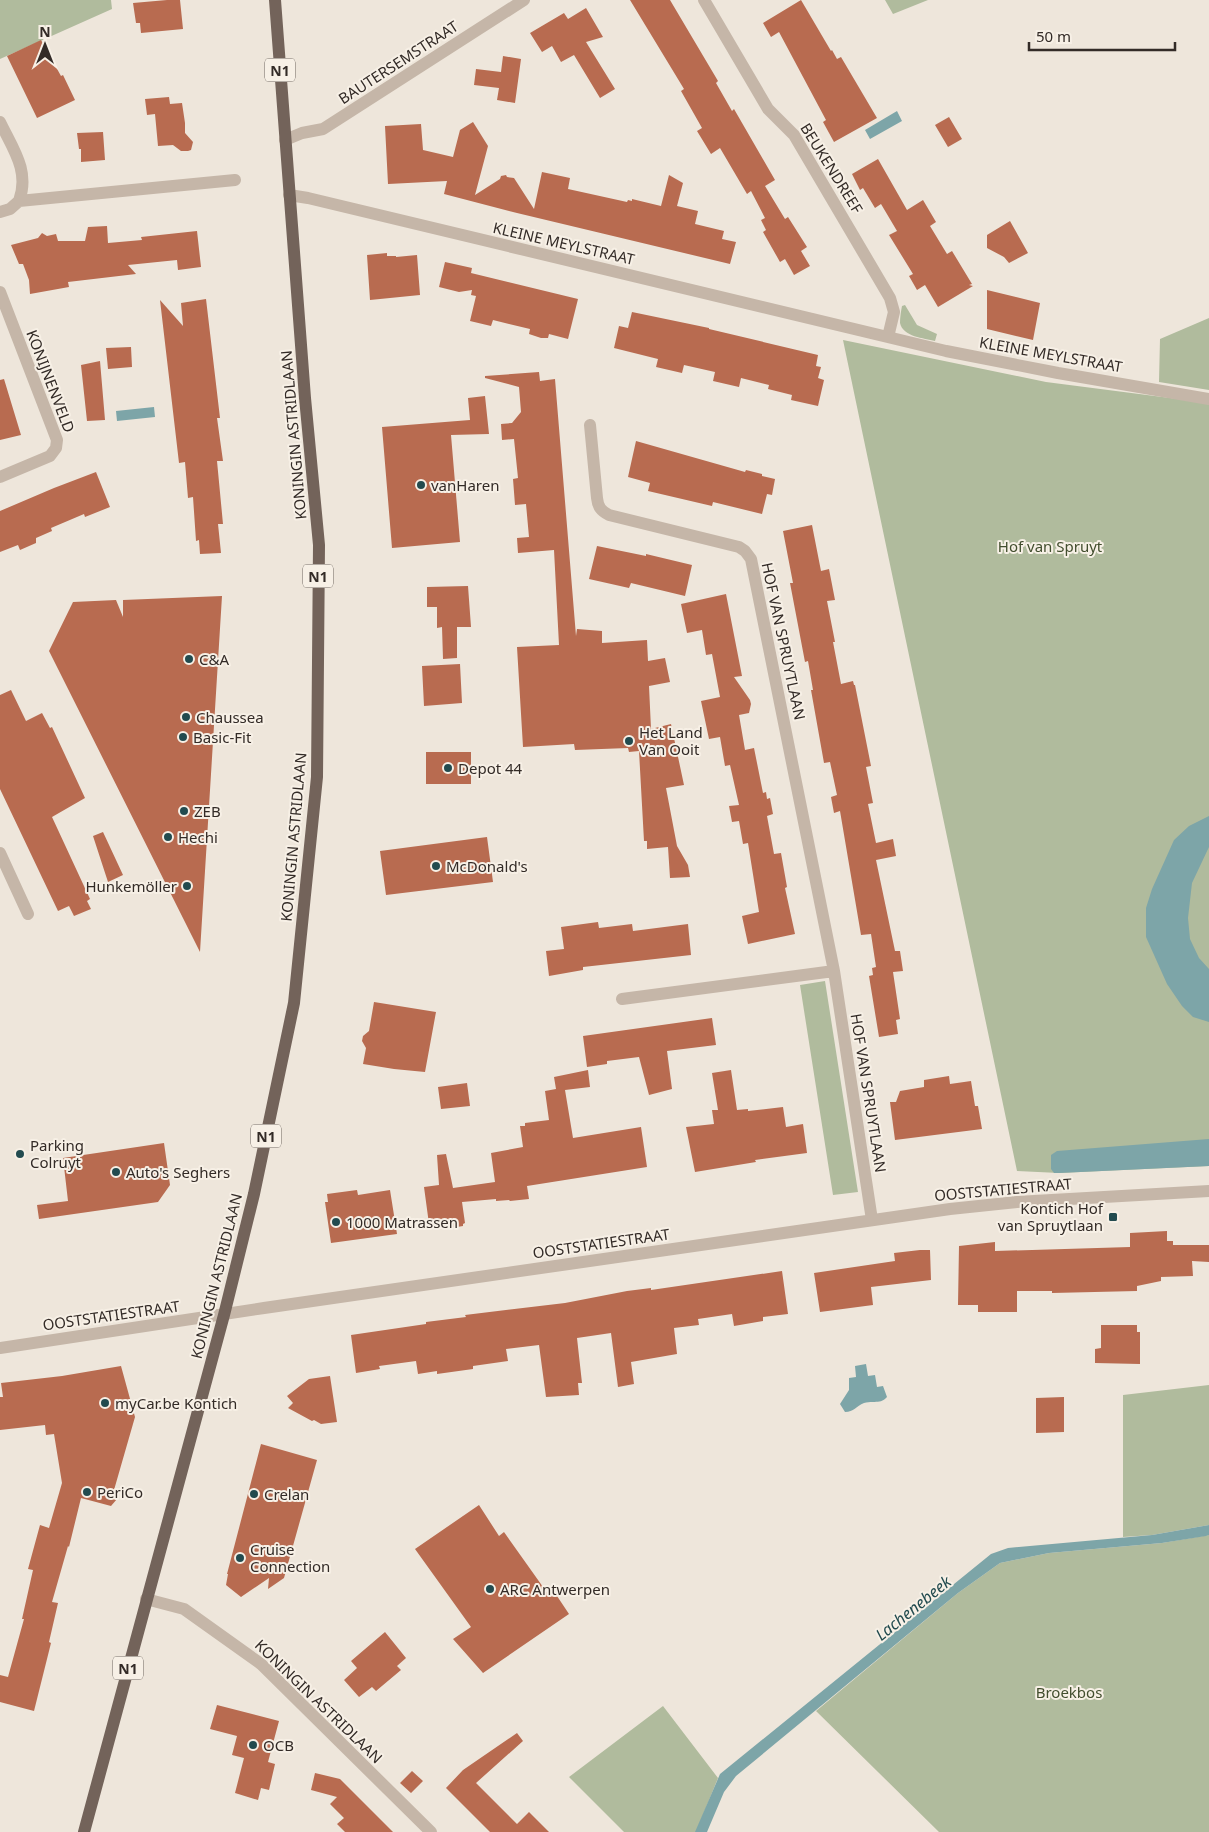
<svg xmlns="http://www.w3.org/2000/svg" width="1209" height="1832" font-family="'Noto Sans',sans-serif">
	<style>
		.green { fill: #b0bb9d }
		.water { fill: #7da5a8 }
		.building { fill: #b86b50 }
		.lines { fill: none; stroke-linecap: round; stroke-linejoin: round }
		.minor { stroke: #c5b6a8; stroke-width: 12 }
		.major { stroke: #73635a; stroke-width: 12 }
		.poi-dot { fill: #224b4f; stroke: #f7f0e6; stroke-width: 2 }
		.labels { text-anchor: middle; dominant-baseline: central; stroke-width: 4; stroke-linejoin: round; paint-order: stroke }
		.shield { fill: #f7f0e6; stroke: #6e6660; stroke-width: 1 }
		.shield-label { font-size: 14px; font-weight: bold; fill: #332b27 }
		.street-label { font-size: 15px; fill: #332b27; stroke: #f7f0e6 }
		.poi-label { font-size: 15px; fill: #332b27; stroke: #f7f0e6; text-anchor: start }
		.park-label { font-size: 15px; fill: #424e2e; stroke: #f7f0e6 }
		.water-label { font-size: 16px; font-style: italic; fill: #224b4f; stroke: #f7f0e6 }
	</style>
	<rect width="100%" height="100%" fill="#eee6db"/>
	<path class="green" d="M0,0H111L112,9L0,59Z
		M885,0H928L893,14Z
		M905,305L917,325L937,334L935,341C924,338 903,337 900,323C900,317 901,311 902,306Z
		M1209,318V390L1159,382L1160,339Z
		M843,340L1046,382L1209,403V1166L1059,1173L1017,1171Z
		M825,981L858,1192L833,1195L800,985Z
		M1209,1385V1525L1152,1535L1123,1537V1395Z
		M1209,1535V1832H939L816,1711L958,1593L1000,1563L1049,1553L1162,1543Z
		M663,1706L718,1778L696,1832H624L569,1777Z"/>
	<path class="water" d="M897,111L902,121L870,139L865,130Z
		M154,407L155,417L117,421L116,411Z
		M1209,816V847L1192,883L1188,918L1190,939L1199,958L1209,969V1022L1193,1017L1182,1006L1167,984L1146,937V908L1152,889L1174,840L1189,826Z
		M1209,1139V1166L1059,1173H1054L1051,1169V1155L1057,1151Z
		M866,1364L868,1376L875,1375L877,1387L883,1386L887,1397C880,1405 873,1400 864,1403C856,1406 854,1412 845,1412L840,1404L849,1390V1378L856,1377L855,1366Z
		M1209,1525V1535L1206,1536L1162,1543L1049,1553L1000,1563L958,1593L736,1776L724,1792L707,1832H695L720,1774L991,1554L1008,1548L1152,1535Z"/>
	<path class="building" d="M167,0H180L183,29L141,33L140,23H136L133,3Z
		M630,0H670L718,81L716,83L732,111L734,109L775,180L765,186L785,219L788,217L807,247L801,251L810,266L794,275L785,259L780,262L763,232L766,230L761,220L765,218L751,191L747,194L720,148L711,154L697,131L702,128L681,91L684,89Z
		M801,0L831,51L832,50L837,59L841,57L877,118L834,142L823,122L826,120L779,32L771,37L763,23Z
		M586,8L603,37L586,42L615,89L600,98L574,55L561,62L552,46L542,52L530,33L564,13L568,19Z
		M41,40L61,76L63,75L75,100L37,118L7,56Z
		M503,56L521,59L515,103L497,100L499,88L474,85L476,69L501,72Z
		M169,97L170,104L182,103L185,123V133L193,142L191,150L188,151H181L173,145L158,146L155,114L147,115L145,99Z
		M949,117L962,139L948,147L935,125Z
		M473,122L488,146L475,195L500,179L501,176L506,175L507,177L514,178L534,209L542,172L570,178L568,189L627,202L628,200L632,201V199L661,206L669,175L683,183L677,206L698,211L695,224L724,231L722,239L736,242L730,264L517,213L444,194L447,181L388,184L385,126L421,124L423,150L453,157L460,130Z
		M103,132L105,160L81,162V149H79L77,133Z
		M878,159L907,210L923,200L936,222L930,226L947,254L952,251L972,284L969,285L973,286L938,307L925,285L917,290L909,276L913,274L889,235L897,231L881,204L875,208L863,188L860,190L852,174Z
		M1010,221L1028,253L1009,263L1004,257L987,248V235Z
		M107,226L108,243L142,240L141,237L197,231L201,267L178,270L177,260L128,265L136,274L68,282L69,287L30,294L29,280L23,264H19L11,245L38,238L42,233L47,236L56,234L58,241H85L88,227Z
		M387,253V256H396V257L417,255L420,295L370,300L367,255Z
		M445,262L472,268L471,273L578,299L568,339L549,334L548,338H541L529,334L530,329L493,320L491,326L470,321L476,296L471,295L472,290L459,292L439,287Z
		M987,290L1040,303L1033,340L987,329Z
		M206,299L220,418H217L223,461H217L223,524H218L221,553L200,554L199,540L196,541L193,497L188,498L185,462L179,463L160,300L183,326L181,303Z
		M632,312L709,328V329L818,355L816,366L821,367L818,378L824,380L818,406L791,400L792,395L768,389L769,385L741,378L739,387L713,381L715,372L684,365L682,373L656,367L658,359L614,348L619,326L628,328Z
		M131,347L132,367L108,369L106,348Z
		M100,361L105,420L87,421L81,365Z
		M539,372L540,381L555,379L576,636L577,629L602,631V643L647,640L648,661L665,658L670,682L649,686L651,729L671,724L684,785L666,788L677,846L688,865L690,877L670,878L668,847L647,849V841H644L639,751L629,752L628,748L575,750L574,744L523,747L517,647L559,645L554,550L518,553L517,538L529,537L526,504L515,505L513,479L518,478L514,439L502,440L501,424L512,423L521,412L519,387L485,378V376Z
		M4,379L21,435L0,440V380Z
		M485,396L489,434L451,435L460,542L392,548L382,427L470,420L468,398Z
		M636,441L745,472L746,470L762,474V476L775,479L772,495L767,494L762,514L713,502L712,506L648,491L650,483L628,477Z
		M96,472L110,507L85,517L84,514L51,528L52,531L36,538V543L20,550L18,545L0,552V511L54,488Z
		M812,525L821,571L829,569L835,600L827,601L835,642H833L841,684L853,681L854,685H855L871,766L866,767L873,803L868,804L876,843L893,839L896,856L876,860L895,951H900L903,971L893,972L900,1019L896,1020L898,1034L879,1037L869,976L873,975L872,968L876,967L871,934L861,935L840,811L834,813L831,797L837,795L830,762L824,763L811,690H813L808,661L805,662L790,583H793L783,531Z
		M597,546L646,556V554L692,565L685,596L631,583L629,588L589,579Z
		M468,586L471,627H457V658L443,659L442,627L437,628V607H427V587Z
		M726,594L742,676L734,677L750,700L751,704L749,713L739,715L745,750L754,748L763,793L766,792L767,799L770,798L773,814L767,816L774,854L781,853L787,887L785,888L795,934L748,944L742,916L759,912L748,843L743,844L739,821L732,822L729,806L739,805L730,765L725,766L720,737L709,739L701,701L720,697L712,654L706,655L702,630L687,633L681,604Z
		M222,596L200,952L49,651L73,602L116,600L123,617V600Z
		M460,664L462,703L424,706L422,666Z
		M11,690L26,721L42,713L50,728L52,727L85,798L52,817L90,899L87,901L91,909L74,916L69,906L58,911L0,789V695Z
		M426,752H471V784H426Z
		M103,832L123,875L108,882L93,836Z
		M487,837L493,882L386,895L380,851Z
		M598,922L599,928L632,924L633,931L688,924L691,955L583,967V970L549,976L546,951L564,949L561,927Z
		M374,1002L436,1012L425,1072L394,1069L363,1064L366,1048L362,1041L363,1036L369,1031Z
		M712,1018L716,1045L667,1051L672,1089L649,1095L639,1057L607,1061V1064L587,1067L583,1036Z
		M588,1070L590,1087L565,1090L573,1138L641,1127L647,1167L527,1186L529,1199L510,1201L509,1200L496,1201V1199L462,1202L465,1223L463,1224V1226L445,1229L437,1227L435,1223L429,1224L424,1187L439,1185L437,1155L446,1154L453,1188L495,1182L491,1153L523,1147L520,1126H525V1123L549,1120L545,1091L556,1089L554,1077Z
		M731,1070L737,1110L748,1109V1111L783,1107L786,1127L803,1124L807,1153L755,1160L756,1162L695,1172L686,1127L714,1124L712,1110H718L712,1073Z
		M949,1076L950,1084L971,1081L975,1106H978L982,1129L895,1140L890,1102H896L900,1091L924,1087V1080Z
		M467,1083L470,1106L441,1109L438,1087Z
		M164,1143L170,1185L158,1202L39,1219L37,1205L68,1201L63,1158Z
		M357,1190L358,1195L390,1190L397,1234L331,1243L325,1202H328L327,1194Z
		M1167,1231V1241H1173V1245H1209V1262L1192,1261L1193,1276L1161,1277V1281L1137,1286V1291L1052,1293V1291H1017V1312H978V1305H958L959,1246L995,1242V1251L1130,1247V1233Z
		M920,1250H930L931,1280L871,1287L873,1305L820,1312L814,1273L895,1261L894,1253Z
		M782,1271L788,1314L763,1317V1321L734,1326L732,1314L698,1319L699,1325L674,1328L677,1354L631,1362L634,1384L618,1387L611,1333L577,1338L582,1383H578L579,1395L546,1397L539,1345L506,1349L508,1361L473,1366V1369L437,1374V1371L418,1374L416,1361L379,1366L380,1369L356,1373L351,1335L426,1324V1322L466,1317L465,1315L565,1303L627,1291L651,1288V1290Z
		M1101,1325H1137V1332H1140V1364L1095,1363V1349L1101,1348Z
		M121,1366L135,1417L114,1490L117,1499L111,1506L81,1498L69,1547L68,1546L52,1602L58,1603L49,1642L51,1643L34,1711L0,1702V1675L8,1677L24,1619H22L33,1570L28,1569L40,1525L49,1528L62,1483L54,1434L46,1435L45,1425L0,1430V1397H3L1,1383L62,1376Z
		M330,1376L337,1422L321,1424L314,1420L312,1421L288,1408L293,1403L287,1396L309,1379Z
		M1064,1397V1432L1036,1433V1398Z
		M261,1444L317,1460L284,1578L268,1589L269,1578L241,1597L226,1585L228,1574H227Z
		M479,1505L499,1536L504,1532L548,1594L553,1590L569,1614L483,1673L453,1639L471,1627L415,1549Z
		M385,1632L406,1658L397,1666L401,1670L376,1691L372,1687L359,1697L344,1680L357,1668L351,1661Z
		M217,1705L279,1721L268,1762L275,1764L269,1790L261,1788L258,1800L235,1793L244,1758L232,1755L237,1736L210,1729Z
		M517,1733L523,1741L476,1783L517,1824L529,1812L549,1832H490L446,1788L463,1770Z
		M412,1771L423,1781L411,1793L400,1783Z
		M315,1773L340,1779L393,1832H345L337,1824L344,1818L330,1804L337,1797L311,1790Z"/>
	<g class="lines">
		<path class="minor" d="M704,0L768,109L794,135L890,298L894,312L888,337
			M0,122C13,149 30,171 19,201
			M285,140L302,133L323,129L524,0
			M289,195L308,198L946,351L1058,373L1209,399
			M0,212L10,209L19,201L235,180
			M0,292L57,440L56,448L50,456L0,477
			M590,425L597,498C598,507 601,511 609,515L739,547L745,551L751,559L834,971L872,1220
			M0,853L28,914
			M622,999L834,971
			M0,1348L264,1308L950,1209L1017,1202L1209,1191
			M146,1599L184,1609L261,1664L431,1832"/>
		<path class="major" d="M84,1832L224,1315L254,1194L294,1003L317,777L319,545L305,398L275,0"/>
	</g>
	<g class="poi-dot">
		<circle cx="421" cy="485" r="5"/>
		<circle cx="189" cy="659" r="5"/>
		<circle cx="186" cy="717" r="5"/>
		<circle cx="183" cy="737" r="5"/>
		<circle cx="629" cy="741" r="5"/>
		<circle cx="448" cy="768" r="5"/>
		<circle cx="184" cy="811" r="5"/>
		<circle cx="168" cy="837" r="5"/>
		<circle cx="436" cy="866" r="5"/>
		<circle cx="187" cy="886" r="5"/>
		<circle cx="20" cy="1154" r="5"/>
		<circle cx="116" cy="1172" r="5"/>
		<rect x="1108" y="1212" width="10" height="10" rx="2.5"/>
		<circle cx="336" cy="1222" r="5"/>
		<circle cx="105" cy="1403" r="5"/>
		<circle cx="87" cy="1492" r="5"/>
		<circle cx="254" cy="1494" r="5"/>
		<circle cx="240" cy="1558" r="5"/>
		<circle cx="490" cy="1589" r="5"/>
		<circle cx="253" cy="1745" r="5"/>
	</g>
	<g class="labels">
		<g class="shield">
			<rect x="265" y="58.5" width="30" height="23" rx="4"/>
			<rect x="303" y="564.5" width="30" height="23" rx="4"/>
			<rect x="251" y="1124.5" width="30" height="23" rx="4"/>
			<rect x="113" y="1656.5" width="30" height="23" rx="4"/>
		</g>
		<g class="shield-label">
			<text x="280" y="70">N1</text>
			<text x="318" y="576">N1</text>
			<text x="266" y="1136">N1</text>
			<text x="128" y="1668">N1</text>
		</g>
		<g class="street-label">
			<text transform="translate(398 62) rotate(-33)">BAUTERSEMSTRAAT</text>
			<text transform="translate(832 168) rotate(58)">BEUKENDREEF</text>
			<text transform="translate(564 243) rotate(13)">KLEINE MEYLSTRAAT</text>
			<text transform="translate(1051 354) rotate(10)">KLEINE MEYLSTRAAT</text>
			<text transform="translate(51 381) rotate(69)">KONIJNENVELD</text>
			<text transform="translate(293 435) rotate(-95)">KONINGIN ASTRIDLAAN</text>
			<text transform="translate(784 641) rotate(78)">HOF VAN SPRUYTLAAN</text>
			<text transform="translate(293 837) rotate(-85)">KONINGIN ASTRIDLAAN</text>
			<text transform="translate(869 1093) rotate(81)">HOF VAN SPRUYTLAAN</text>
			<text transform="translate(1003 1189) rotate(-5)">OOSTSTATIESTRAAT</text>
			<text transform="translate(601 1243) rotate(-8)">OOSTSTATIESTRAAT</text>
			<text transform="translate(216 1276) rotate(-76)">KONINGIN ASTRIDLAAN</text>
			<text transform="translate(111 1315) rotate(-8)">OOSTSTATIESTRAAT</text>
			<text transform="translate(319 1701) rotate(44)">KONINGIN ASTRIDLAAN</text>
		</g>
		<g class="poi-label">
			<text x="431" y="485">vanHaren</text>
			<text x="199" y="659">C&amp;A</text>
			<text x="196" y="717">Chaussea</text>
			<text x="639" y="732">Het Land<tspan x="639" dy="17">Van Ooit</tspan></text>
			<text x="193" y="737">Basic-Fit</text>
			<text x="458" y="768">Depot 44</text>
			<text x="194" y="811">ZEB</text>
			<text x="178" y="837">Hechi</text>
			<text x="446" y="866">McDonald's</text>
			<text x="177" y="886" text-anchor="end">Hunkemöller</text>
			<text x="30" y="1145">Parking<tspan x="30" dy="17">Colruyt</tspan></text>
			<text x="126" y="1172">Auto's Seghers</text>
			<text x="1103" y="1208" text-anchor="end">Kontich Hof<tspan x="1103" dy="17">van Spruytlaan</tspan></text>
			<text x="346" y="1222">1000 Matrassen</text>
			<text x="115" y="1403">myCar.be Kontich</text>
			<text x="97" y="1492">PeriCo</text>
			<text x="264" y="1494">Crelan</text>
			<text x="250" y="1549">Cruise<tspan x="250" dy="17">Connection</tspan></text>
			<text x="500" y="1589">ARC Antwerpen</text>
			<text x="263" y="1745">OCB</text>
		</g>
		<g class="park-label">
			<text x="1050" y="546">Hof van Spruyt</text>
			<text x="1069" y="1692">Broekbos</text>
		</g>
		<g class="water-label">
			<text transform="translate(913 1608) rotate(-39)">Lachenebeek</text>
		</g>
	</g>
	<g transform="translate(45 45)" stroke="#f7f0e6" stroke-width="4" paint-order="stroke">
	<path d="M0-4L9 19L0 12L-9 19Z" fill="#332b27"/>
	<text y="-8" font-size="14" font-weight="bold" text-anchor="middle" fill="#332b27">N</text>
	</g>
	<path d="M1029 42v8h146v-8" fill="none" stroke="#332b27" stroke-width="2.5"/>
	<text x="1036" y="42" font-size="15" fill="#332b27" stroke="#f7f0e6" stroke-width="4" paint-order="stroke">50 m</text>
</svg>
